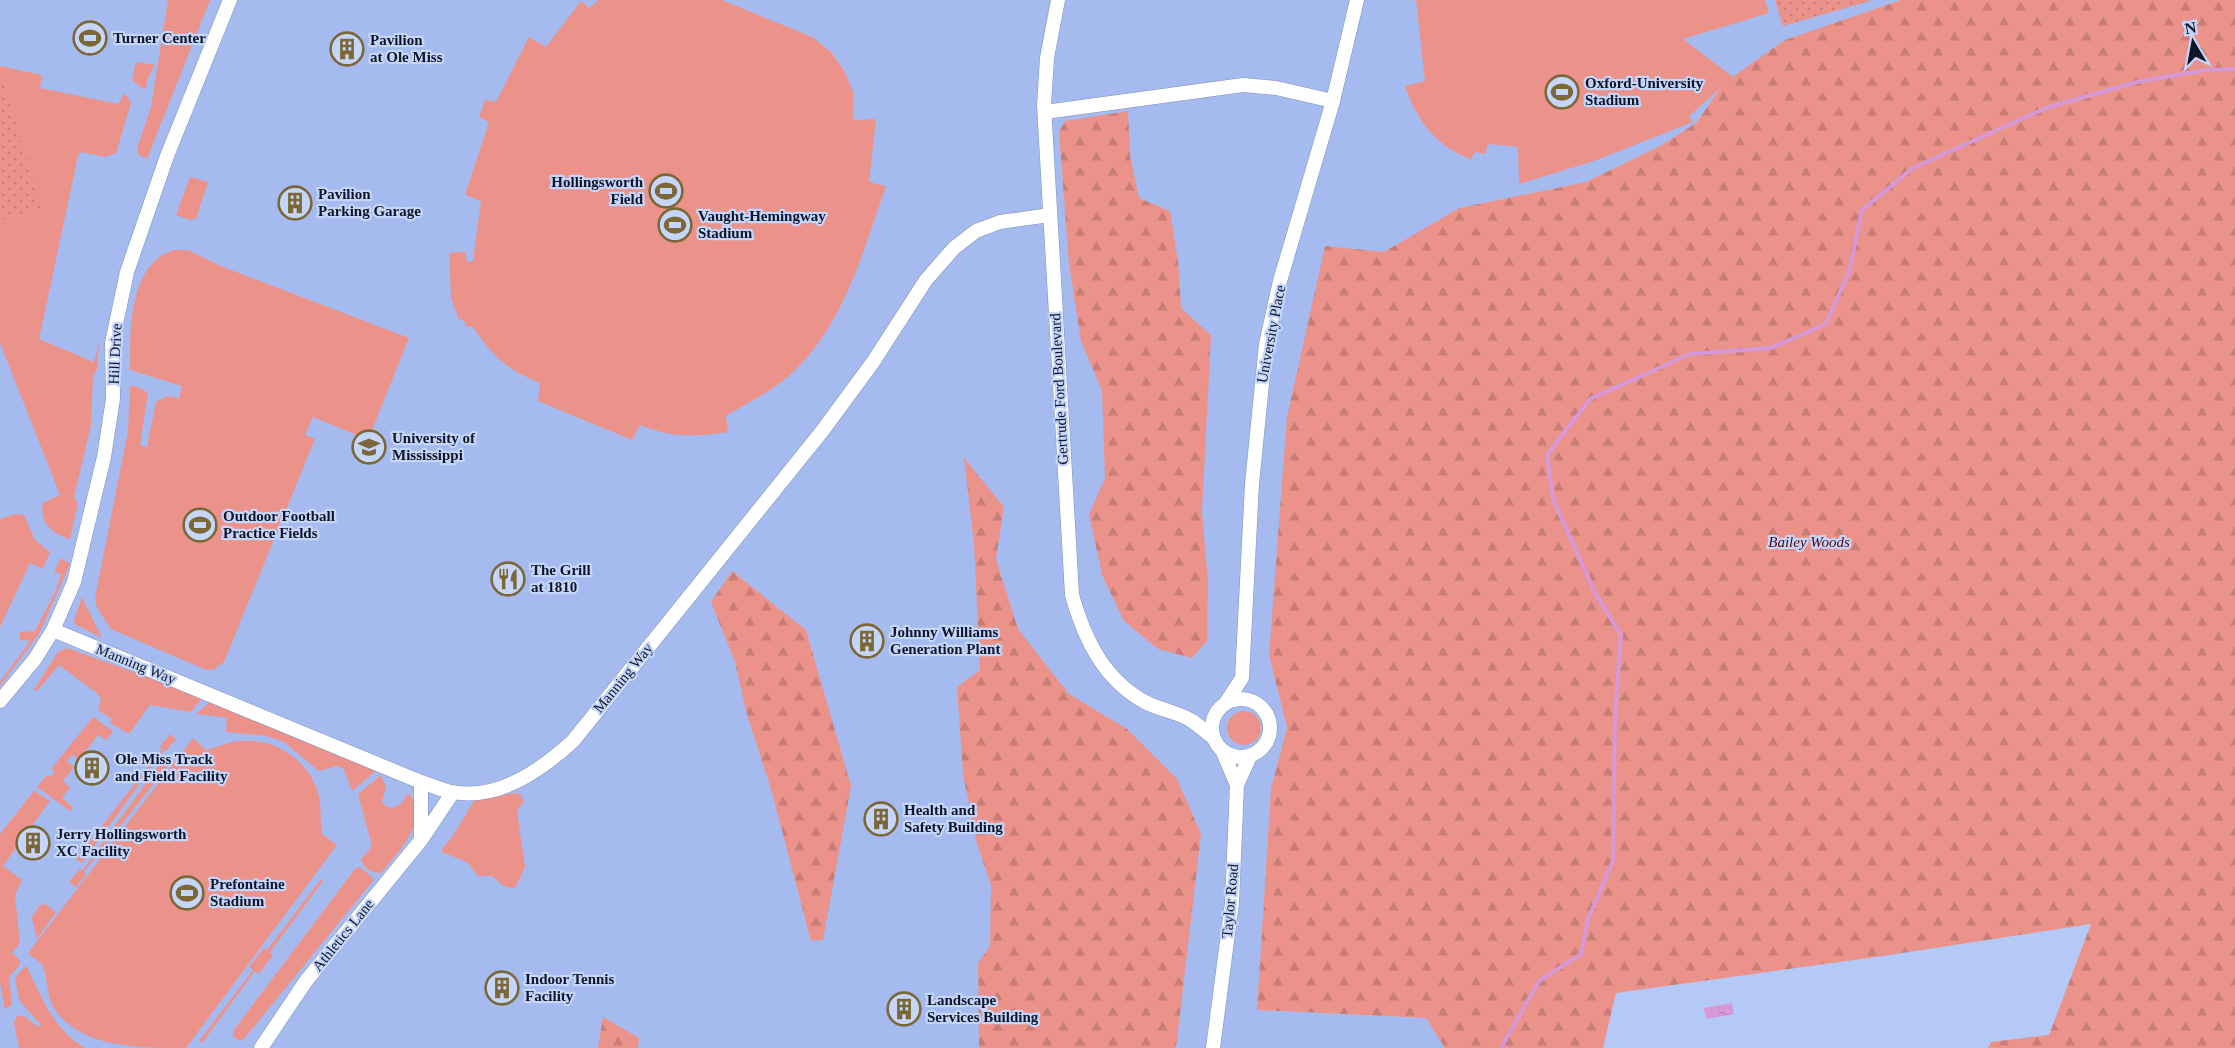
<svg xmlns="http://www.w3.org/2000/svg" width="2235" height="1048" font-family="Georgia,serif">
	<style>
		.built { fill: #a5bbef }
		.grass { fill: #eb938a }
		.forest { fill: url(#forest-firs) }
		.park { fill: url(#park-dots) }
		.water { fill: url(#water-ripples) }
		.lines { fill: none; stroke-linecap: round; stroke-linejoin: round }
		.stream { stroke: #d698d6; stroke-width: 4 }
		.minor-casing { stroke: #7e91bd; stroke-width: 15 }
		.minor { stroke: #fff; stroke-width: 14 }
		.labels { text-anchor: middle; dominant-baseline: central; stroke-width: 4.5; stroke-linejoin: round; paint-order: stroke }
		.poi-label { font-size: 15px; font-weight: bold; fill: #0f1526; stroke: #c5d6fc; text-anchor: start }
		.street-label { font-size: 15px; fill: #0f1526; stroke: #c5d6fc }
		.park-label { font-size: 15px; font-style: italic; fill: #550407; stroke: #c5d6fc }
	</style>
	<defs>
		<pattern id="forest-firs" width="22" height="20" patternUnits="userSpaceOnUse" patternTransform="scale(1.5)"><rect width="22" height="20" fill="#eb938a"/><path d="M5 1l3.5 6h-7zM16 11l3.5 6h-7z" fill="#c87e77"/></pattern>
		<pattern id="park-dots" width="8" height="8" patternUnits="userSpaceOnUse" patternTransform="scale(1.5)"><rect width="8" height="8" fill="#eb938a"/><path d="M2 2h.1M6 6h.1" fill="none" stroke="#c87e77" stroke-width="1.8" stroke-linecap="round"/></pattern>
		<pattern id="water-ripples" width="26" height="14" patternUnits="userSpaceOnUse" patternTransform="scale(1.5)"><rect width="26" height="14" fill="#d698d6"/><path d="M2 4q2-2 4 0t4 0M15 11q2-2 4 0t4 0" fill="none" stroke="#b682b8"/></pattern>
	</defs>
	<rect width="100%" height="100%" fill="#b4c9f7"/>
	<path class="built" d="M0,0H1901V1L1724,83L1696,123L1662,145L1586,182L1459,208L1384,252L1325,247L1269,655L1287,728L1271,788L1257,1010L1427,1018L1445,1048H0Z"/>
	<path class="grass" d="M168,0H210L147,159L138,154L137,149L151,107Z
		M599,0H722L812,37L830,51L844,70L853,92V120L876,119L869,182L886,186C863,252 844,325 791,374C773,391 747,403 726,416L728,432C694,437 672,438 640,425L632,440L538,401L540,383C504,368 494,357 472,326L467,327L463,319L459,320L451,298L449,253L465,252L467,262L473,261L481,201L465,195L489,122L479,117L485,100L496,102L529,37L546,47L581,1L589,8Z
		M1416,0H1765L1769,13L1683,39L1733,77L1689,116L1693,122L1594,161L1519,184L1518,147L1488,144L1485,154L1475,152L1471,159C1438,148 1416,120 1405,86L1425,81Z
		M136,62L155,65L147,80L146,89H143L132,80Z
		M0,66L42,75L40,88L118,104L125,93L131,103L116,153L106,157L81,152L78,156L39,339L94,362L99,342L97,369L93,375L91,425L74,497L78,504L70,539C53,534 39,523 43,503L60,495L0,343Z
		M190,177L208,182L196,219L190,220L176,215Z
		M174,250H188L223,267L409,338L368,440L313,417L305,435L315,439L224,662L213,670L204,669L111,629L97,608L95,598L128,431L130,386L138,387L148,393L140,445L147,447L156,402L167,396L179,398L182,386L130,370C130,332 128,264 174,250Z
		M15,514L24,515L35,540L50,552L43,569L30,563L0,627V519Z
		M61,558L70,564L39,634L0,686V682L30,641L20,640V632L35,631L56,590L61,574L54,572Z
		M82,597L102,638L75,624L74,620Z
		M67,648L203,697L191,712L150,705L129,734L110,723L112,719L98,710L101,700L98,694L59,665L38,690L33,691L58,652Z
		M212,700L377,770L352,791L344,769L337,766L319,771L284,742L266,736L226,732L227,718L196,714Z
		M1227 728a17 17 0 1 1 34 0a17 17 0 1 1-34 0Z
		M93,717L113,731L106,740L98,735L80,759L72,755L67,761L74,767L63,781L70,787L62,798L73,807L70,811L37,787L47,775L51,777L55,772L51,769Z
		M170,734L176,739L166,751L164,750L82,863L76,859L162,749L160,747Z
		M193,738L206,750C218,747 230,741 242,741C278,738 314,764 320,801C321,812 320,823 322,834L337,845L186,1048C134,1048 78,1048 52,1005C47,994 47,973 42,965C39,961 32,957 28,953Z
		M164,758L170,763L84,872L86,875L76,887L69,882L80,869L82,871Z
		M381,775L386,787L382,801L385,806L392,808L402,803L407,793C435,815 396,855 381,873C373,874 364,868 361,860L372,846L358,794Z
		M34,791L50,801L3,866L22,880L15,895L20,943L12,953L20,960V965L9,977L12,1004L5,1010L0,983V834Z
		M514,793L520,794L524,801L517,811L525,867L516,887C505,890 500,883 492,876H478L467,862L442,852V849L452,837L474,801Z
		M360,867L372,877L373,881L244,1039L238,1040L233,1036V1031L355,869Z
		M321,879L323,881L270,952L273,955L259,974L255,971L202,1043L199,1041L253,970L249,967L264,948L267,950Z
		M45,904L56,912L37,939L32,919L30,920L40,905Z
		M24,967H27C42,998 54,1030 85,1048H19L14,1023L17,1015L26,1017L38,1027L41,1025L19,1000L15,978Z"/>
	<path class="forest" d="M1901,0H2235V1048H1988L1991,1042L2049,1035L2091,924L1883,956L1616,993L1603,1048H1445L1426,1018L1257,1010L1271,788L1287,728L1269,655L1287,417L1325,246L1384,252L1459,208L1586,182L1662,145L1696,123L1724,83L1785,40Z
		M1128,111L1130,156L1139,198L1170,211L1178,261L1181,308L1211,335L1202,512L1208,582L1207,641L1192,658L1158,649L1124,621L1102,575L1089,514L1105,479L1102,391L1081,341L1069,264L1059,132L1065,121Z
		M964,458L1004,507L996,559L1018,629L1069,694L1127,729L1177,779L1201,834L1176,1048H979L978,963L990,946L991,885L977,844L963,774L957,687L980,670L974,544Z
		M732,571L806,630L851,786L823,940L811,941L771,789L747,715L735,662L711,602Z
		M603,1017L639,1038L638,1048H598Z"/>
	<path class="park" d="M1775,0H1870V1L1783,26Z
		M0,73L42,208L0,220Z"/>
	<path class="water" d="M1732,1003L1734,1014L1706,1019L1704,1008Z"/>
	<g class="lines">
		<path class="stream" d="M1501,1048L1539,981L1581,954L1588,919L1613,861L1615,715L1621,635L1595,593L1553,499L1547,455L1590,399L1690,354L1771,348L1826,324L1850,269L1862,210L1913,168L2046,108L2137,82L2206,70L2235,69"/>
		<g class="minor-casing">
			<path id="minor" d="M1058,0L1047,58L1044,105L1072,595C1084,638 1103,679 1145,702C1160,710 1178,712 1192,721C1200,726 1206,733 1214,738
				M1045,112L1243,85L1276,88L1333,101
				M53,630L421,782C431,785 442,790 452,792C498,801 541,770 573,741L823,430L873,362L926,280L954,248L976,231L1000,222L1050,215
				M1212 728a29 29 0 1 1 58 0a29 29 0 1 1-58 0Z
				M0,701L35,659L53,630L74,582L104,457L113,399L112,343L127,272L167,156L230,0
				M1225,704L1242,678L1252,484L1266,344L1280,281L1333,101L1357,0
				M1222,750L1237,785
				M421,782V839
				M261,1048L306,981L421,840L453,792
				M1213,1048L1232,903L1237,785L1250,756"/>
		</g>
		<use href="#minor" class="minor"/>
	</g>
	<defs>
		<g id="stadium-ring" transform="scale(1.725)"><circle r="9.5" fill="#c5d6fc" stroke="#7c6736" stroke-width="1.5"/><path d="M0-5a6.5 5 0 1 0 0 10a6.5 5 0 1 0 0-10ZM-3.5-1.8h7v3.6h-7Z" fill="#7c6736"/></g>
		<g id="building-ring" transform="scale(1.725)"><circle r="9.5" fill="#c5d6fc" stroke="#7c6736" stroke-width="1.5"/><path d="M-4-6H4V6H1V3H-1V6H-4ZM-2.5-4.3h1.7v1.8h-1.7ZM.8-4.3h1.7v1.8H.8ZM-2.5-1h1.7V.8h-1.7ZM.8-1h1.7V.8H.8Z" fill="#7c6736"/></g>
		<g id="university-ring" transform="scale(1.725)"><circle r="9.5" fill="#c5d6fc" stroke="#7c6736" stroke-width="1.5"/><path d="M0-5L7-2L0 1L-7-2ZM-4 1L0 2.5L4 1V4Q0 6-4 4Z" fill="#7c6736"/></g>
		<g id="restaurant-ring" transform="scale(1.725)"><circle r="9.5" fill="#c5d6fc" stroke="#7c6736" stroke-width="1.5"/><path d="M-5-6h1v4h1v-4h1v4h1v-4h1v5L-1.5 .5V6h-2V.5L-5-1ZM5-6V6H3V1.5H1.5Q1.5-4 5-6Z" fill="#7c6736"/></g>
	</defs>
	<g fill-rule="evenodd">
		<use href="#stadium-ring" x="90" y="38"/>
		<use href="#building-ring" x="347" y="49"/>
		<use href="#stadium-ring" x="1562" y="92"/>
		<use href="#stadium-ring" x="666" y="191"/>
		<use href="#building-ring" x="295" y="203"/>
		<use href="#stadium-ring" x="675" y="225"/>
		<use href="#university-ring" x="369" y="447"/>
		<use href="#stadium-ring" x="200" y="525"/>
		<use href="#restaurant-ring" x="508" y="579"/>
		<use href="#building-ring" x="867" y="641"/>
		<use href="#building-ring" x="92" y="768"/>
		<use href="#building-ring" x="881" y="819"/>
		<use href="#building-ring" x="33" y="843"/>
		<use href="#stadium-ring" x="187" y="893"/>
		<use href="#building-ring" x="502" y="988"/>
		<use href="#building-ring" x="904" y="1009"/>
	</g>
	<g class="labels">
		<g class="poi-label">
			<text x="113" y="38">Turner Center</text>
			<text x="370" y="40">Pavilion<tspan x="370" dy="17">at Ole Miss</tspan></text>
			<text x="1585" y="83">Oxford-University<tspan x="1585" dy="17">Stadium</tspan></text>
			<text x="643" y="182" text-anchor="end">Hollingsworth<tspan x="643" dy="17">Field</tspan></text>
			<text x="318" y="194">Pavilion<tspan x="318" dy="17">Parking Garage</tspan></text>
			<text x="698" y="216">Vaught-Hemingway<tspan x="698" dy="17">Stadium</tspan></text>
			<text x="392" y="438">University of<tspan x="392" dy="17">Mississippi</tspan></text>
			<text x="223" y="516">Outdoor Football<tspan x="223" dy="17">Practice Fields</tspan></text>
			<text x="531" y="570">The Grill<tspan x="531" dy="17">at 1810</tspan></text>
			<text x="890" y="632">Johnny Williams<tspan x="890" dy="17">Generation Plant</tspan></text>
			<text x="115" y="759">Ole Miss Track<tspan x="115" dy="17">and Field Facility</tspan></text>
			<text x="904" y="810">Health and<tspan x="904" dy="17">Safety Building</tspan></text>
			<text x="56" y="834">Jerry Hollingsworth<tspan x="56" dy="17">XC Facility</tspan></text>
			<text x="210" y="884">Prefontaine<tspan x="210" dy="17">Stadium</tspan></text>
			<text x="525" y="979">Indoor Tennis<tspan x="525" dy="17">Facility</tspan></text>
			<text x="927" y="1000">Landscape<tspan x="927" dy="17">Services Building</tspan></text>
		</g>
		<g class="street-label">
			<text transform="translate(1271 334) rotate(-79)">University Place</text>
			<text transform="translate(115 354) rotate(-87)">Hill Drive</text>
			<text transform="translate(1059 389) rotate(-93)">Gertrude Ford Boulevard</text>
			<text transform="translate(136 664) rotate(22)">Manning Way</text>
			<text transform="translate(623 678) rotate(-51)">Manning Way</text>
			<text transform="translate(1230 901) rotate(-85)">Taylor Road</text>
			<text transform="translate(343 935) rotate(-51)">Athletics Lane</text>
		</g>
		<g class="park-label">
			<text x="1809" y="542">Bailey Woods</text>
		</g>
	</g>
	<g transform="translate(2193 42) rotate(350)" stroke="#c5d6fc" stroke-width="4.5" paint-order="stroke">
	<path d="M0-4.5L10 22L0 15L-10 22Z" fill="#0f1526"/>
	<text y="-9" font-size="16" font-weight="bold" text-anchor="middle" fill="#0f1526">N</text>
	</g>
</svg>
